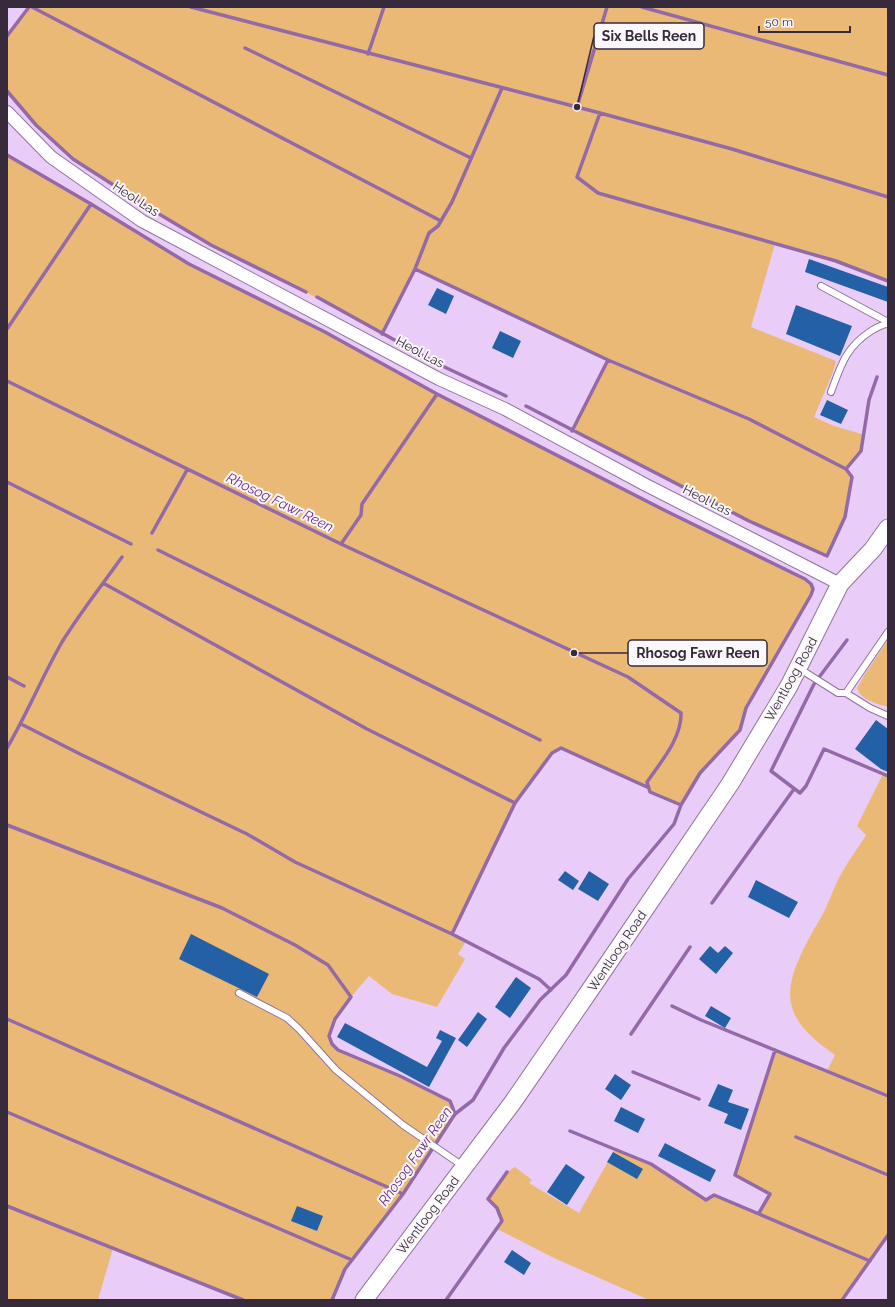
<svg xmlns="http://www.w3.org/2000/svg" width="895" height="1307" font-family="Raleway,sans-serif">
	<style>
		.green { fill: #eab975 }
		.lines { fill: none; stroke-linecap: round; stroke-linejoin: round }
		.stream { stroke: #936aa7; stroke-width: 3.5 }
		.building { fill: #2360a5 }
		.lane-casing { stroke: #8f759d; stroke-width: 8 }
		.street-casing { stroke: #8f759d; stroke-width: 14 }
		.secondary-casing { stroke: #8f759d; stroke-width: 19 }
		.lane { stroke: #fff; stroke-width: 6 }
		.street { stroke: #fff; stroke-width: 12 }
		.secondary { stroke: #fff; stroke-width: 17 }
		.labels { text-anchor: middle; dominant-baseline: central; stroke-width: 4; stroke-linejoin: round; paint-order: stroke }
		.street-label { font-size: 13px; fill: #362a3b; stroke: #fbf8fc }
		.water-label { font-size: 14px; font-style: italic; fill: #6b2987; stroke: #fbf8fc }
		.leader { fill: none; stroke: #362a3b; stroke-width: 1.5 }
		.callout-dot { fill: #362a3b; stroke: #fbf8fc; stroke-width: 1.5 }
		.callout { fill: #fbf8fc; stroke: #362a3b; stroke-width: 1.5 }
		.callout-label { font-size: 14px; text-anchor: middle; font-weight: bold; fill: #362a3b }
	</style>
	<rect width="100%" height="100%" fill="#e9ccf8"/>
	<path class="green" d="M29,7H888V281L836,261L775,244L751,327L836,361L833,372L814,417L834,426L865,435L861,451L846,469L852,477L845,517L827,556L749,521L572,431L608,360L415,269L382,334L306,292L211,245L154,211L73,159L36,125L7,91V36Z
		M7,155L189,264L325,332L437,394L666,511L805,579L811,584L813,589L746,708L740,730L700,773L681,805L650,792L647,787L561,748L552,753L515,803L452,934L466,941L458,954L465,959L437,1007L392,994L369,976C353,994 338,1012 329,1036L332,1044L338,1050L400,1076L450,1101L455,1114L403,1194L345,1269L332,1300H243L113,1248L98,1300H7Z
		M888,640V707C876,703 862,701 857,688L865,674Z
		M883,774L888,776V1235L842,1300H649L554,1258L497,1229L502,1221L497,1208L488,1199L507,1172L515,1167L532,1180L529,1183L579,1213L615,1149L651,1164L706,1200L714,1195L759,1213L770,1194L735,1175L775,1050L827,1071L835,1055C817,1042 795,1026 791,1003C785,974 812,934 825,910C829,900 833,891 837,882C845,865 857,850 866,835L857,826Z"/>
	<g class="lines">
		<path class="stream" d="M32,7L441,221
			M191,7L600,113L732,149L888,197
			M642,7L888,75
			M7,36L29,7
			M245,48L471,158
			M368,54L384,7
			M7,91L36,125L73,159L154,211L211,245L306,292
			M577,107L607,7
			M600,113L577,177L598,193L836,261L888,281
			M7,155L91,204L7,329
			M91,204L189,264L325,332L437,394L666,511L805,579L811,584L813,589L811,595L746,708L740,730L700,773L681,805
			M415,269L608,360L749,419L846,469
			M317,297L436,363L506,396
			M382,334L415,269L429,233L438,226L452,202L502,88
			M7,381L341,544L628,677L681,713C682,738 660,763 647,782L650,792L681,805L674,824L628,879L566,975L540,1000L504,1048L473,1100L455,1114L403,1194L345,1269L332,1300
			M526,406L749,521L827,556L845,517L852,477L846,469L861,451L869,400L877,377
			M572,431L608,360
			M7,482L131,544
			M152,533L187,470
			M341,544L361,515L362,504L437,394
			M158,550L540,740
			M103,583L367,729L515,803
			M847,640L814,684L771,771L800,793L806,786L824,749L888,776
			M7,677L24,686
			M21,724L82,755L247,834L295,862L452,934L539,979L551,990
			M7,748C27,714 42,677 62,642C80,613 102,585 122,557
			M7,825L222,908L295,945L328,965L351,997L335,1019L329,1036L332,1044L338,1050L400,1076L450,1101L455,1114
			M712,903L794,789
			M452,934L515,803L552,753L561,748L647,787
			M672,1006L701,1020L888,1096
			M7,1019L403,1194
			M631,1034L690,947
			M633,1072L699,1099
			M7,1112L352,1260
			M570,1131L651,1164L706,1200L714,1195L870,1261
			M796,1137L888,1175
			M7,1206L243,1300
			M759,1213L770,1194L735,1175L775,1050
			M446,1300L502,1221L497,1208L488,1199L507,1172
			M842,1300L888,1235"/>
	</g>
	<path class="building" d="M809,259L888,287V302L805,272Z
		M437,288L454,296L446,314L428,305Z
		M796,305L852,326L840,356L786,334Z
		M500,331L521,341L513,358L492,348Z
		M827,400L848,410L841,424L820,415Z
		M876,720L888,729V772L881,769L855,749Z
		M565,871L579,881L573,890L558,880Z
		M589,871L609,884L598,901L578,889Z
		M756,880L798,902L789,918L748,897Z
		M191,934L269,974L257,997L179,959Z
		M710,946L718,953L725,946L733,953L716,974L699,959Z
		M516,977L531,988L510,1018L495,1007Z
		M711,1006L731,1018L725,1028L705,1016Z
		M478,1012L487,1019L467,1047L458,1040Z
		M345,1023L427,1067L442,1041L436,1038L440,1030L456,1038L429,1087L337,1037Z
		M615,1074L631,1085L621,1100L605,1089Z
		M718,1084L733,1090L728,1102L749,1109L741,1130L724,1123L728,1114L708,1106Z
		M621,1107L645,1119L638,1133L614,1121Z
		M665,1143L716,1170L710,1182L658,1156Z
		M613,1152L643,1169L637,1179L607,1162Z
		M566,1164L585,1177L567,1205L547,1192Z
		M297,1206L323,1216L317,1231L291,1221Z
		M512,1250L531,1263L524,1275L504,1262Z"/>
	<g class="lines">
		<g class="lane-casing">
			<path id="lane" d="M821,286L888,322
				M831,392C841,365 846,347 871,331C876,328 882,324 888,324
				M800,669L838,693H846L888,632
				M846,693L870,708L888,716
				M239,993L287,1018L299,1029L336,1070L403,1125L463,1166"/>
		</g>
		<g class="street-casing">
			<path id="street" d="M7,112L51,157L142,221L439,379L505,409L644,484L840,584"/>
		</g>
		<g class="secondary-casing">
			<path id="secondary" d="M364,1300L513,1102L590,990L730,784L789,686L840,584L873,549L888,528"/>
		</g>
		<use href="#lane" class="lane"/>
		<use href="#street" class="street"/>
		<use href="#secondary" class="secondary"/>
	</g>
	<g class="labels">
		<g class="street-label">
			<text transform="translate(136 199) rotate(33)">Heol Las</text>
			<text transform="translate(420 352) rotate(28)">Heol Las</text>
			<text transform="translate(707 500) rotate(27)">Heol Las</text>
			<text transform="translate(791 679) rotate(-61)">Wentloog Road</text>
			<text transform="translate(617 951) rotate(-56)">Wentloog Road</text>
			<text transform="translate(428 1215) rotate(-53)">Wentloog Road</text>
		</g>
		<g class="water-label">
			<text transform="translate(280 502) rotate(26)">Rhosog Fawr Reen</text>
			<text transform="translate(415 1156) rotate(-55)">Rhosog Fawr Reen</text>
		</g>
	</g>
	<path class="leader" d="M577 107L594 36M574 653L628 653"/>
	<g class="callout-dot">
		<circle cx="577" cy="107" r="4"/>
		<circle cx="574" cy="653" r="4"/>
	</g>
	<g class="callout">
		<rect x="594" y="23" width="110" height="26" rx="4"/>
		<rect x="628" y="640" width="139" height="26" rx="4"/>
	</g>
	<g class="callout-label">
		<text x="649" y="41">Six Bells Reen</text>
		<text x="698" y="658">Rhosog Fawr Reen</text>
	</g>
	<rect width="895" height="1307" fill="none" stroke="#362a3b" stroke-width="16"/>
	<path d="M759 26v6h91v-6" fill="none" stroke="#362a3b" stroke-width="2"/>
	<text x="765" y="26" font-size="12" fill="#362a3b" stroke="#fbf8fc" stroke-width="3" paint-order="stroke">50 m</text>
</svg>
